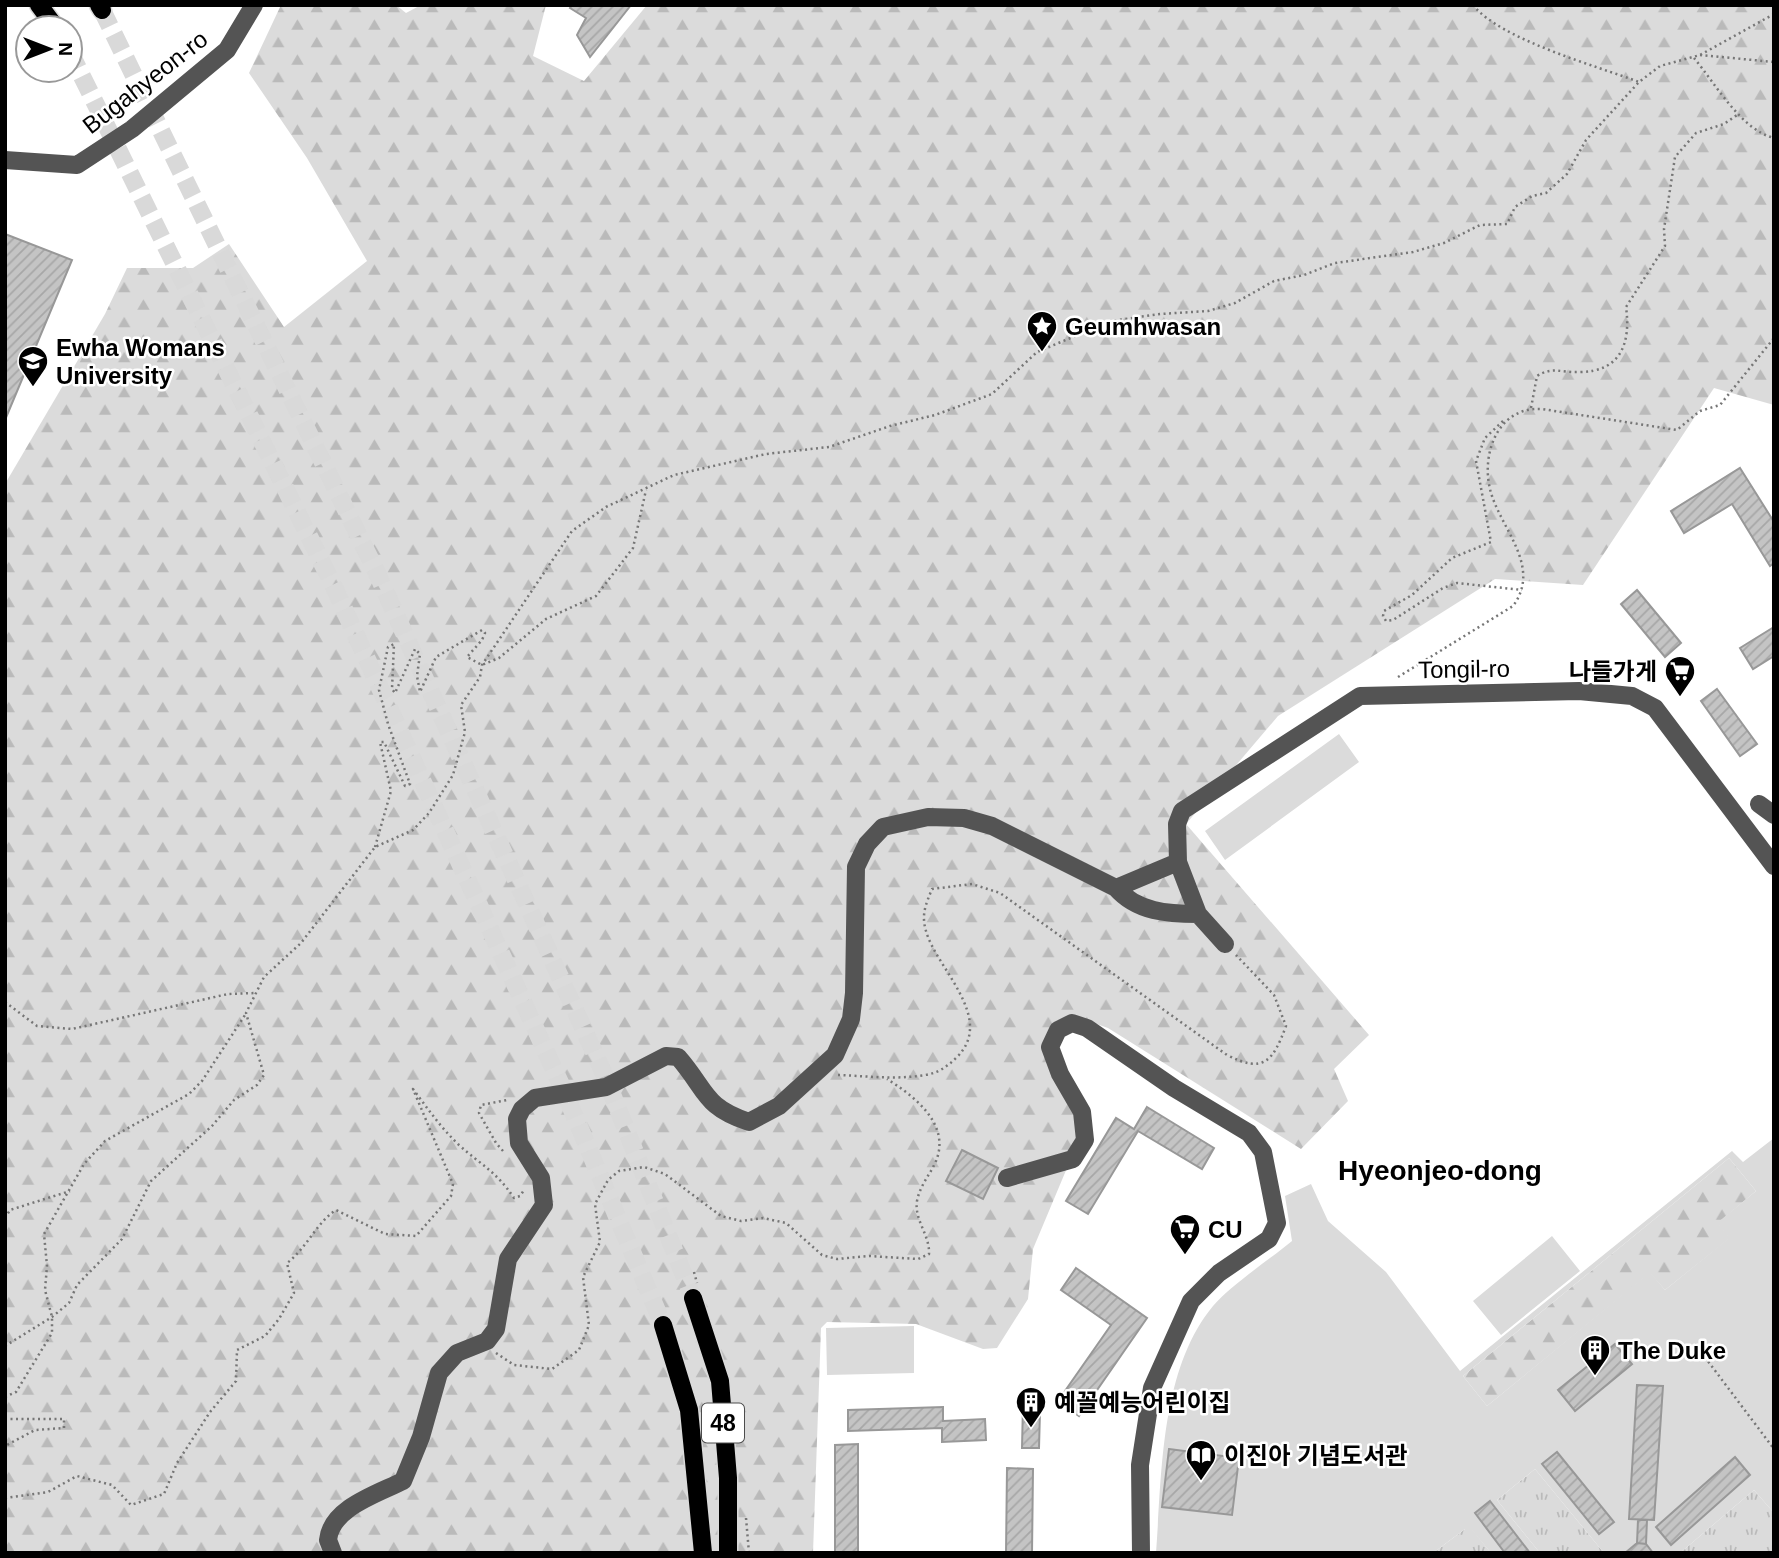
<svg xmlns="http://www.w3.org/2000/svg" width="1779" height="1558" font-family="Helvetica,'Noto Sans KR',sans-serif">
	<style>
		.grass { fill: url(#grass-tufts) }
		.forest { fill: url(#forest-firs) }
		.park { fill: #dbdbdb; fill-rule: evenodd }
		.building { fill: url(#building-hatch); stroke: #989898; stroke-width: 2 }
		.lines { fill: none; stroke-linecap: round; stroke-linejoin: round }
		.major-tunnel { stroke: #d9d9d9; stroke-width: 18; stroke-dasharray: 18 9; stroke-linecap: butt }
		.major-casing { stroke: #dbdbdb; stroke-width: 21 }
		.path { stroke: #767676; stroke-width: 2.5; stroke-dasharray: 2 3.5; stroke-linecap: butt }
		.minor { stroke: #545454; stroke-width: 18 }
		.major { stroke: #000; stroke-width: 18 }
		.labels { text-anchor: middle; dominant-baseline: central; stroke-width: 5; stroke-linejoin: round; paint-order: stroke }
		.shield { fill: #fff; stroke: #4c4c4c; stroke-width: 2 }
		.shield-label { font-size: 23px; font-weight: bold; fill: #000 }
		.street-label { font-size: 24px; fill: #000; stroke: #fff }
		.poi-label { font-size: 24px; font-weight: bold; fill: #000; stroke: #fff; text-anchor: start }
		.quarter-label { font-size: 28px; font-weight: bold; fill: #000; stroke: #fff }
	</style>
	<defs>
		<pattern id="grass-tufts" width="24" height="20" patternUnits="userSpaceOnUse" patternTransform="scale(1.75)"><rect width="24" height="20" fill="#dbdbdb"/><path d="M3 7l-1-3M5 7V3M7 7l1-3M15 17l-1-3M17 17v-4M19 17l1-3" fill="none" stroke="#bababa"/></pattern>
		<pattern id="forest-firs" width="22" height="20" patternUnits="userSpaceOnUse" patternTransform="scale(1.75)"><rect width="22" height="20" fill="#dbdbdb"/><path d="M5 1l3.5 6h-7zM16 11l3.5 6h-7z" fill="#bababa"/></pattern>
		<pattern id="building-hatch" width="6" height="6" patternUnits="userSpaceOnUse" patternTransform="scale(1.75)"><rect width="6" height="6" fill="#c4c4c4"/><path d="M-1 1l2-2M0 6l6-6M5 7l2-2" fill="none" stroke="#a7a7a7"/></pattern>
	</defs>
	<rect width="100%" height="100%" fill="#fff"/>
	<path class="grass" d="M1535,1469L1604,1553H1540L1497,1500Z
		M1754,1490L1774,1513V1550L1770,1553H1680Z
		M1471,1528L1491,1553H1433L1465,1529Z"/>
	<path class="forest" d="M281,5H396L406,13L421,5H546L533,56L584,81L647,5H1774V405L1714,388L1583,585L1495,579L1278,716L1186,824L1369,1035L1334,1069L1348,1101L1301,1149L1108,1028L1071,1015L1056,1021L1045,1047L1077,1113L1080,1137L1033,1249L1028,1299L997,1348L983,1349L916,1324L827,1322L821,1328L813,1553H5V484L105,314L127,268H193L229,244L284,327L367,261L307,158L249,73Z
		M1729,1158L1756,1191L1718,1223L1730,1238L1665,1290L1650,1273L1487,1406L1463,1376Z"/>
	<path class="park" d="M1339,734L1359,762L1225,860L1205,831Z
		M1774,1138V1513L1754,1490L1680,1553H1604L1535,1469L1497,1500L1540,1553H1491L1471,1529H1465L1433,1553H1156C1162,1474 1160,1370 1213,1306C1231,1285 1269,1260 1292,1241L1285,1196L1311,1184L1328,1221L1386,1272L1460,1371L1732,1151L1743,1162ZM1729,1158L1756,1191L1717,1223L1729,1238L1665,1290L1650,1272L1487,1406L1463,1376Z
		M1552,1236L1580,1271L1501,1335L1473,1301Z
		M914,1326V1373L827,1375L826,1328Z"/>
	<path class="building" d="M572,5H631L590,57L577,35L586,18L570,8Z
		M5,234L72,260L5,420Z
		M1740,468L1774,522V563L1770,566L1732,504L1684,533L1671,511Z
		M1637,590L1681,643L1665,657L1621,604Z
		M1774,627V656L1753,669L1740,648Z
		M1717,689L1757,744L1740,756L1701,701Z
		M1147,1107L1214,1148L1202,1169L1138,1131L1088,1214L1066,1201L1116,1118L1134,1129Z
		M962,1150L998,1168L983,1199L946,1181Z
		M1076,1268L1147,1318L1079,1416L1058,1401L1111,1325L1061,1290Z
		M1615,1344L1632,1364L1575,1411L1558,1390Z
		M1637,1385L1663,1386L1654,1520L1629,1519Z
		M1023,1404L1040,1411L1039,1448H1022Z
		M943,1407V1421L985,1419L986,1440L942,1442V1428L848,1431V1410Z
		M858,1444V1553H835V1445Z
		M1169,1449L1239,1458L1232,1515L1162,1507Z
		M1557,1452L1614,1522L1599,1534L1542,1464Z
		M1735,1457L1750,1475L1671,1545L1656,1527Z
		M1007,1468L1033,1469L1032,1553H1006Z
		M1490,1501L1530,1553H1505L1475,1513Z
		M1638,1520H1647L1646,1544L1637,1543Z
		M1637,1543L1646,1544L1653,1553H1625Z"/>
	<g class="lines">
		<path class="major-tunnel" d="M102,10L376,571L604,1074L693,1298
			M70,52L334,587L567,1098L663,1325"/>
		<g class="major-casing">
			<path id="major" d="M39,5L56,28
				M99,5L102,10
				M693,1298L720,1381L728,1478V1553
				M663,1325L689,1410L703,1553"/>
		</g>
		<path class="path" d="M1473,5C1501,40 1597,66 1639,82
			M1700,55L1774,62
			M1694,58C1715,83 1741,130 1774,138
			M1531,408L1537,376C1553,366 1561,373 1579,372C1621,372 1631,343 1626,307L1665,246L1664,229L1675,157L1696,133L1724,124L1737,115
			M1503,421L1485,438L1476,461L1491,542L1452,558L1412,595L1384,611L1383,616L1386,621L1393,620L1443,588L1457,583L1522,590
			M1398,677L1513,606C1541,568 1504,532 1492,496C1479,458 1496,406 1542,409L1677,430L1700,411L1720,405L1774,338
			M375,847L391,791L380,742H384L405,786L410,784L388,724L379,690L388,647L394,644L392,689L395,693L415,649L420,654L417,676L420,692L436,657L482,630L485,633L482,640L467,657L482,665L499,658L546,619L596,596L633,548L646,490
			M5,1002L37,1026L72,1029L228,994L256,993
			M838,1075C867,1076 895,1080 925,1075C938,1073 947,1067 957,1057C996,1018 936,968 926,931C921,914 926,904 932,889L972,884L1000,893L1227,1055C1264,1074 1273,1061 1286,1026L1274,995L1236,955
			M503,1151L496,1143L479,1113L481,1105L507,1100
			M5,1218L10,1210L70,1191
			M694,1272L697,1283
			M1695,1344L1774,1449
			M5,1346L52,1317L69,1303L77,1285L122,1239L151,1181L212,1126L234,1100L257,1085L264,1075L246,1013L264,977L301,943L375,847L413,830L429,813L453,775L465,732L461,705L480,677L482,665L572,531L606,507L674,475L766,454L829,447L890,426L935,415L992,394L1037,352L1111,321L1160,314L1208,311L1235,303L1274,281L1304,275L1335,263L1413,252L1444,243L1480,225L1507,224L1515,207L1532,196L1546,193L1567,174L1586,140L1639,82L1660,66L1700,55L1774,14
			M496,1353L514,1365L552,1369L579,1350L589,1325L583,1277L600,1242L595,1204L608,1180L619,1171L644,1167L665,1174L721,1216L741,1221L763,1218L786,1223L822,1255L837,1259L869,1256L918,1259L929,1254C930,1235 914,1220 917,1201C920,1185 930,1175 936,1161C951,1124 914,1096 887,1079
			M5,1397L16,1392L52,1333V1317L45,1290L47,1266L44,1234L84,1164L105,1141L189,1094L202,1081L245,1015
			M5,1419H64V1428L35,1430L5,1446
			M5,1498L48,1492L77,1476L112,1485L131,1505L164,1494L177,1463L210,1412L236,1381L237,1350L265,1336L279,1319L294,1293L287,1263C307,1248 316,1223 336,1210L385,1234L416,1236L451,1196L453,1184L413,1089C428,1109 441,1128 459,1145C481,1165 496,1171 514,1198L520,1196L524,1190
			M746,1518L749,1553"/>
		<path class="minor" d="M5,160L77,165L132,129L227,50L254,5
			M1759,804L1774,815
			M1116,888C1137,912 1168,914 1198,914L1178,862
			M1198,914L1225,944
			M1007,1178L1073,1159L1085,1140L1082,1112L1060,1074L1050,1047L1058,1030L1072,1023L1087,1028L1174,1088L1249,1133L1263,1152L1277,1223L1269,1239L1219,1273L1191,1301L1152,1388L1140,1465L1141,1553
			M333,1553L328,1540C331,1508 377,1494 403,1481L421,1437L439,1373L457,1353L487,1341L496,1329L508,1259L544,1205L541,1178L519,1143L517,1119L522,1109L535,1098L606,1087L666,1056L678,1057C707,1090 703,1107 749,1122L779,1106L835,1055L851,1019L854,993L856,867L867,844L883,827L928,817L964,818L992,826L1116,888L1178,862L1177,824L1182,811L1360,696L1579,691L1632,696L1655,708L1774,866"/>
		<use href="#major" class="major"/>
	</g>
	<defs>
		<g id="sight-pin" transform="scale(1.575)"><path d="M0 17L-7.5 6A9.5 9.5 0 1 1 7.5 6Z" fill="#000" stroke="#fff"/><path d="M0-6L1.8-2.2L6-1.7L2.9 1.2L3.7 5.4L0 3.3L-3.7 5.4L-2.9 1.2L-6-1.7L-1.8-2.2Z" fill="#fff"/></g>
		<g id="university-pin" transform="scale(1.575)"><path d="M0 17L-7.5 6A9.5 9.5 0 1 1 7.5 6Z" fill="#000" stroke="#fff"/><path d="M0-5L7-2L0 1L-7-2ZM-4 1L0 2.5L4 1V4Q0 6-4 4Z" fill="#fff"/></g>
		<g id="supermarket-pin" transform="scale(1.575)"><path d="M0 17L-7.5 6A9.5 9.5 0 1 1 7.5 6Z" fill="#000" stroke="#fff"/><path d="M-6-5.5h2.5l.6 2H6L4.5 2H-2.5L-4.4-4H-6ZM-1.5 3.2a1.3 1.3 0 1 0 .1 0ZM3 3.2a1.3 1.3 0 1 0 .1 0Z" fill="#fff"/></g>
		<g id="building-pin" transform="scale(1.575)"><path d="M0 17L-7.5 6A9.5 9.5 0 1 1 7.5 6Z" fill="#000" stroke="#fff"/><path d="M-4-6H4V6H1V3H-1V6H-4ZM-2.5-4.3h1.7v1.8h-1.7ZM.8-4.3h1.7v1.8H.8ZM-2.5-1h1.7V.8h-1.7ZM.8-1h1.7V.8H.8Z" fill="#fff"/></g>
		<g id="library-pin" transform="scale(1.575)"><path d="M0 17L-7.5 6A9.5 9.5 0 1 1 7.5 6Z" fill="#000" stroke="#fff"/><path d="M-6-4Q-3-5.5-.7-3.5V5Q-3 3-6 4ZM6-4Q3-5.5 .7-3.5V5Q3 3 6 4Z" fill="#fff"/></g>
	</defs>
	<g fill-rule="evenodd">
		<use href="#sight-pin" x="1042" y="326"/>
		<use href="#university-pin" x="33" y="361"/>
		<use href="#supermarket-pin" x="1680" y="671"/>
		<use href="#supermarket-pin" x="1185" y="1229"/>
		<use href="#building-pin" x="1595" y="1350"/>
		<use href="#building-pin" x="1031" y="1402"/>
		<use href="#library-pin" x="1201" y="1455"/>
	</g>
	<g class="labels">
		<rect class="shield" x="702" y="1403.5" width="42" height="39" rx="5"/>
		<g class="shield-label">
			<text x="723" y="1423">48</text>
		</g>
		<g class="street-label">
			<text transform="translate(145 82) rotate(-38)">Bugahyeon-ro</text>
			<text transform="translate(1464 669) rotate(-1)">Tongil-ro</text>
		</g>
		<g class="poi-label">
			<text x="1065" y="326">Geumhwasan</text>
			<text x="56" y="347">Ewha Womans<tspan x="56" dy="28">University</tspan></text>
			<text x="1657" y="671" text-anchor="end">나들가게</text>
			<text x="1208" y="1229">CU</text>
			<text x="1618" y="1350">The Duke</text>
			<text x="1054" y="1402">예꼴예능어린이집</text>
			<text x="1224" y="1455">이진아 기념도서관</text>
		</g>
		<g class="quarter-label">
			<text x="1440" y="1170">Hyeonjeo-dong</text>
		</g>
	</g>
	<rect width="1779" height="1558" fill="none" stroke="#000000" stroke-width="14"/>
	<g transform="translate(49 49) rotate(90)"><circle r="33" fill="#ffffff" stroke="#999999" stroke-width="2"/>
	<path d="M0-5L12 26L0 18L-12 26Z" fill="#000000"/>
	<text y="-10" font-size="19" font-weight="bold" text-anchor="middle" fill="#000000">N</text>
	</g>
</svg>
